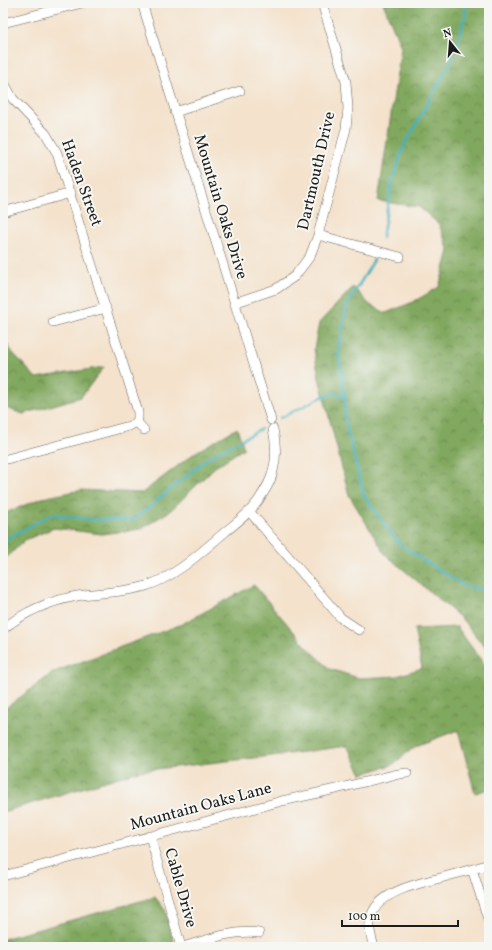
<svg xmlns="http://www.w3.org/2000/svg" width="492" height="950" font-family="Vollkorn,serif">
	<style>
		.forest { fill: url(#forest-crowns); stroke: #4e623d }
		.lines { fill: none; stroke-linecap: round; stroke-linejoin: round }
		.stream { stroke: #43b1bf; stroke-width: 2.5 }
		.minor-casing { stroke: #68615a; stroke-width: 10 }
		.minor { stroke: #fff; stroke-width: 9 }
		.labels { text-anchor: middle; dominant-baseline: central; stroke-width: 4; stroke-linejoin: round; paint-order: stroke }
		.street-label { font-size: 16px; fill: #1c1c1c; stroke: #f6f6f2 }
	</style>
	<defs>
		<pattern id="forest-crowns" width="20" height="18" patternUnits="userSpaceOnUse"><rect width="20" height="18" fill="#81a85e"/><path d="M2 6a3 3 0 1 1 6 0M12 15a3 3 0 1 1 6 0" fill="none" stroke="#69884d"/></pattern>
	</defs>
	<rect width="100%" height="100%" fill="#f6f6f2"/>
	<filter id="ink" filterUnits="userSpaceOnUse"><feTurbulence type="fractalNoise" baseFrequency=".025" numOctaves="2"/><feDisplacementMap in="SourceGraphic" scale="8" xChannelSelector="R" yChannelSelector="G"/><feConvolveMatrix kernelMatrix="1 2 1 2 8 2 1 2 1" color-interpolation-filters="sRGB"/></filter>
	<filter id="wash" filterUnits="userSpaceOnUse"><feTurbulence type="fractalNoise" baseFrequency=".012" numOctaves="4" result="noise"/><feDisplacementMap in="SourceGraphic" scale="16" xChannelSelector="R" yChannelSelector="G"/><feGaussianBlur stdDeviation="0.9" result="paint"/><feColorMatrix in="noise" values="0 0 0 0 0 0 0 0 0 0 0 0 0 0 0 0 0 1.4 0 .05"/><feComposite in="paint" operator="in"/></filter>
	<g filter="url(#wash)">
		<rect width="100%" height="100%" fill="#f4e2cc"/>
		<path class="forest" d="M383,3H489V359L484,421L489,430V652L461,618L385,554L349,495L319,378L314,349L319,323L353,287L370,305L386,313L413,302L439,287L449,251L439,224L419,207L378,201L401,47Z
			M3,338L13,353L36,378L104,367L81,397L23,414L3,407Z
			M237,428L244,448L215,467L170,511L141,529L101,534L54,528L25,540L3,561V514L42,498L81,490L142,493L196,452Z
			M254,585L306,646L330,669L359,678L397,676L422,668L414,629L457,627L489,671V789L475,793L458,730L416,746L392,765L362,774L347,746L289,754L139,771L3,812V710L54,672L182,624Z
			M155,897L165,910L175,947H3V939Z"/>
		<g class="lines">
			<path class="stream" d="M382,238L392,181L404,146L453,58L465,16L466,3
				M374,260L347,305L338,351L345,397V420L364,496L400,545L464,586L489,591
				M280,418L322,397L334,393L345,397
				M3,541L52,514L92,520H134L208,458L261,429"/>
		</g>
	</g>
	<g filter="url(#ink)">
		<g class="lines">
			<g class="minor-casing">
				<path id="minor" d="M142,3L271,420
					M3,23L82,3
					M3,81L13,99L46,134L57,153L138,412V418L137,422
					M175,112L240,91
					M3,212L71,193
					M318,235L400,257
					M234,303L276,289L295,276L310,256L318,235L346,129L348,108L346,82L322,3
					M53,322L106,308
					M137,422L144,430
					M3,460L129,426L137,422
					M249,511L341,618L359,630
					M3,629C24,612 50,601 77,596C100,592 123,593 146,586C177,576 201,552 225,532C236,523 250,513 258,501C264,492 271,482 273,471C277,457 276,443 273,429
					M150,836L181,947
					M472,869L489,922
					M3,876L282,801L336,789L393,775L407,773
					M183,947C207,940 234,929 259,933
					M374,947C371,936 367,925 372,914C381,890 422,883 444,877C459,873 474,869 489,864"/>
			</g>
			<use href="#minor" class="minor"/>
		</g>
	</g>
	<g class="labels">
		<g class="street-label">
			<text transform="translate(317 171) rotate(-77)">Dartmouth Drive</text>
			<text transform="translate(81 183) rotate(70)">Haden Street</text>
			<text transform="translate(220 207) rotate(73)">Mountain Oaks Drive</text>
			<text transform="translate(201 807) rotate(-15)">Mountain Oaks Lane</text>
			<text transform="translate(180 888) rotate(74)">Cable Drive</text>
		</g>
	</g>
	<rect width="492" height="950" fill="none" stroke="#f6f6f2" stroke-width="16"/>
	<g transform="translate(450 42) rotate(343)" stroke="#f6f6f2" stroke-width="3" paint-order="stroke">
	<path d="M0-3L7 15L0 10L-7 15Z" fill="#1c1c1c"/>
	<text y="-6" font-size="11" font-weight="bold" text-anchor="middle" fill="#1c1c1c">N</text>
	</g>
	<path d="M342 920v6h116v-6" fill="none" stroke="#1c1c1c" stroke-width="2"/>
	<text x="348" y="920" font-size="12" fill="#1c1c1c" stroke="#f6f6f2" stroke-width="3" paint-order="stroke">100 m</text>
</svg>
